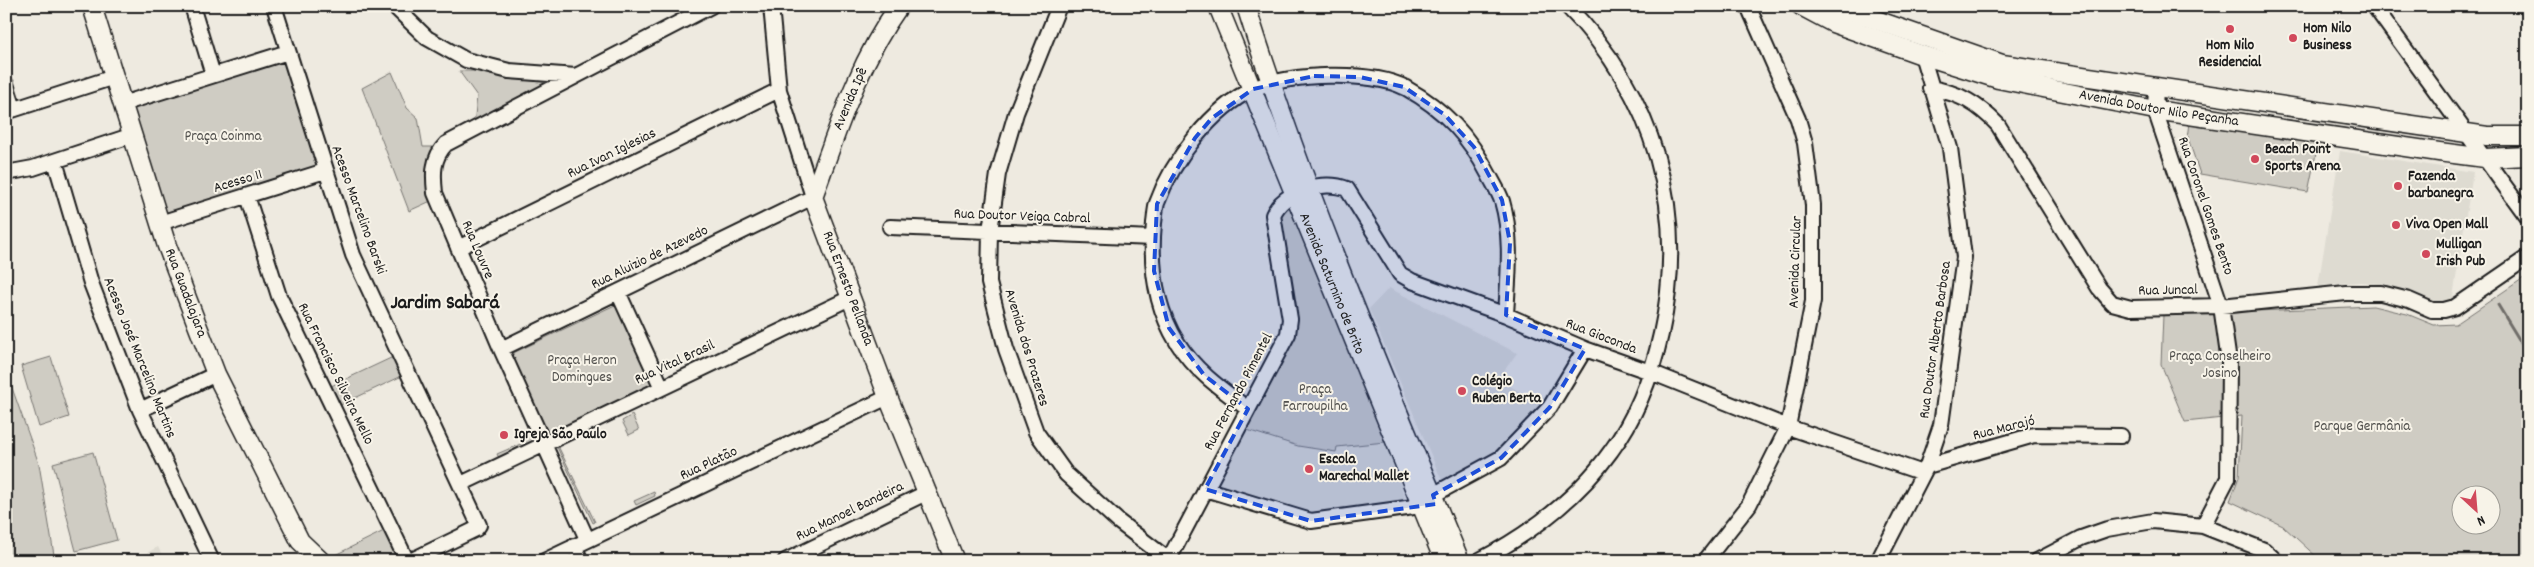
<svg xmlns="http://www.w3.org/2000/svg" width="2534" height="567" font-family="Dekko,sans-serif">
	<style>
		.built { fill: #dedbd1 }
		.green { fill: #cfccc3; stroke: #767470; fill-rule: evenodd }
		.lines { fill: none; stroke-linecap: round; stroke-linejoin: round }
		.stream { stroke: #6f6d69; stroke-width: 3 }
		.minor-casing { stroke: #1c1c1c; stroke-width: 18 }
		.major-casing { stroke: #1c1c1c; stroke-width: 21 }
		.minor { stroke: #f7f3e8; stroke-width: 14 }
		.major { stroke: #f7f3e8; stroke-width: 18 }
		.marked { fill: #1d4ed8; fill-opacity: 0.2; stroke: #1d4ed8; stroke-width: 4; stroke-dasharray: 10 6; stroke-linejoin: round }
		.poi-dot { fill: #d1495b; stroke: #f7f3e8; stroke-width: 2 }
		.labels { text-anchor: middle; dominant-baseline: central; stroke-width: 4; stroke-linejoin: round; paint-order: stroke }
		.poi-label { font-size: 15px; font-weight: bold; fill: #1c1c1c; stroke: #f7f3e8; text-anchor: start }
		.street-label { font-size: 15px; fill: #1c1c1c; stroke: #f7f3e8 }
		.park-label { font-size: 15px; fill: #52514e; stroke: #f7f3e8 }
		.district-label { font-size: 20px; font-weight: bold; fill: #1c1c1c; stroke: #f7f3e8 }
	</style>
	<rect width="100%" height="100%" fill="#eeeae0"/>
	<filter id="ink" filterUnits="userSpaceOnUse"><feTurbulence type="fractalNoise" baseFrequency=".02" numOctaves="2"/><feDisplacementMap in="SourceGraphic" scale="10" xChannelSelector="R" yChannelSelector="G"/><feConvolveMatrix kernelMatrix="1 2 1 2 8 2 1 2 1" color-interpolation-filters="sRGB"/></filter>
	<g filter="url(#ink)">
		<path class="built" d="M2340,151L2473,172L2452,303L2434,301L2410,291L2386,285L2360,282L2318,286Z
			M1389,288L1517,353L1498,379L1541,404L1497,452L1443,483L1369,309Z
			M1244,429L1298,446L1336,452L1337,447L1385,442L1407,503L1318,516L1214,485Z
			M158,547L165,561H131Z"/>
		<path class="green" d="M283,59L317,168L164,215L130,106Z
			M459,71H479L563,80L474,126L477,96Z
			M392,72L407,108L418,118L423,147H436L433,200L409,211L362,88Z
			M2190,123L2318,144L2308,192L2200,174L2188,138Z
			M1285,206L1294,209L1385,442L1337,447L1336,452L1298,446L1244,429L1297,328L1278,216Z
			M2528,275V561H2321L2283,526L2230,501L2239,477L2242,416L2185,422L2161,364L2163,315L2373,306L2407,314L2434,325L2456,324ZM2462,494H2492V524H2462Z
			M614,297L617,302L509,353L507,350Z
			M617,304L655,385L547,436L509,355Z
			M51,357L69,417L39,427L21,366Z
			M393,357L402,376L338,406L329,387Z
			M6,371L39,464L55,561H6Z
			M632,415L639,430L629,435L622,421Z
			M534,424L541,440L500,460L497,454L525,442L521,432Z
			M558,446L595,522L593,523L557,447Z
			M93,452L117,540L76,551L53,463Z
			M654,492L655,496L636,505L634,501Z
			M386,530L401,561H339L333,556Z"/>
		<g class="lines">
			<path class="stream" d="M2498,305L2528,354"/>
			<g class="minor-casing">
				<path id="minor" d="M192,6L213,75
					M274,6L353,255L479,525L476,529L410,561
					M394,6L427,38L466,60L509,71L576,76L711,6
					M1059,6L1016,113L998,174L990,231L989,283L1006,349L1036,432L1066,474L1119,522L1170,561
					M2374,6L2528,218
					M576,76L446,144C432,158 433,175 435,193L501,349L587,539
					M6,84L14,109
					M2156,87L2155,110L2221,306L2229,362L2228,478L2203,526
					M1930,88C1960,93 1978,104 1998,125L2099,288L2112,303L2131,308L2221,306L2346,293H2381L2409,300L2432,310H2444L2455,307L2528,257
					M122,104L288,52
					M6,112L114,77
					M55,161L91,283L140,410L212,561
					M6,173L33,168L133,135
					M247,196L279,296L407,561
					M160,223L325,171
					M890,227L1153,238
					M458,248L779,90
					M618,292L662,388
					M501,349L813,197L779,90L771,6
					M1248,409C1221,389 1195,371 1177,342C1155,306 1150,264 1154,223C1155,217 1155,209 1157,203C1172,161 1212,108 1253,89C1288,73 1372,70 1406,88C1445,110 1469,136 1489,175C1493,183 1499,192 1502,201C1513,238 1508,277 1506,315
					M140,410L216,374
					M1927,466L2034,435L2121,436
					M461,484L850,298
					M1205,489L1311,521L1421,506
					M1433,495L1501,458L1550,407L1585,349
					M574,546L581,561
					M544,561L888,397
					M785,561L928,492
					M1168,561L1288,334L1290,319L1273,215C1283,191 1324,179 1347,189L1400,274L1412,281L1506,315L1585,349L1653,373L1788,427L1923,473
					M1478,561C1530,534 1577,499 1611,451C1637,416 1652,375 1661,334C1688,212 1655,95 1567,6
					M1705,561L1749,505L1788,427L1813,301V205L1805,143L1798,119L1748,6
					M1878,561L1927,466L1941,425L1964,257L1950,148L1922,55
					M2037,561L2081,538L2107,529L2153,521L2203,526L2264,550L2276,561"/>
			</g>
			<g class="major-casing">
				<g id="major">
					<path id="s1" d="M92,6L167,246L216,374L300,541L321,561"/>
					<path id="s2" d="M899,6C858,63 837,131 813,197L888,397L955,561"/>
					<path id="s3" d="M1218,6L1444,561"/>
					<path d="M1246,6C1305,195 1384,378 1460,561"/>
					<path id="s4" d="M1801,6L1833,23L1922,55L1998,79L2155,110L2439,152L2485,158L2528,156"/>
					<path d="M1836,6L2002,64L2487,136H2528"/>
				</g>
			</g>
			<use href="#minor" class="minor"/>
			<use href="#major" class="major"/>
		</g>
	</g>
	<path class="marked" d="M1314,76L1360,77L1404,87L1445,115L1474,147L1502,200L1510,243L1506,315L1585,349L1550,407L1501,458L1433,495L1436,504L1311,521L1205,489L1248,409L1204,375L1169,328L1154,271L1157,204L1195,138L1212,118L1253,89Z"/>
	<g class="poi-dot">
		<circle cx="2230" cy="29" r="5"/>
		<circle cx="2293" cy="38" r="5"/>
		<circle cx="2255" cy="159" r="5"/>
		<circle cx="2398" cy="186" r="5"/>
		<circle cx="2396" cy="225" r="5"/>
		<circle cx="2426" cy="254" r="5"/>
		<circle cx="1462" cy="391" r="5"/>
		<circle cx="504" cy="435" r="5"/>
		<circle cx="1309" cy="469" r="5"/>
	</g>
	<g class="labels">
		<g class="poi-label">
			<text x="2303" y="29">Hom Nilo<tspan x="2303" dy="17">Business</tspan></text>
			<text x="2230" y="46" text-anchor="middle">Hom Nilo<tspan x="2230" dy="17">Residencial</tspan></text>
			<text x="2265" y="150">Beach Point<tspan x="2265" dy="17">Sports Arena</tspan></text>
			<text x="2408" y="177">Fazenda<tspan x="2408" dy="17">barbanegra</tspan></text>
			<text x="2406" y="225">Viva Open Mall</text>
			<text x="2436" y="245">Mulligan<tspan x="2436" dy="17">Irish Pub</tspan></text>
			<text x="1472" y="382">Colégio<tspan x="1472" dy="17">Ruben Berta</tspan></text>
			<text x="514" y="435">Igreja São Paulo</text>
			<text x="1319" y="460">Escola<tspan x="1319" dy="17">Marechal Mallet</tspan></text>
		</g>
		<g class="street-label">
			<text transform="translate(851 99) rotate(-67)">Avenida Ipê</text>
			<text stroke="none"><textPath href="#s4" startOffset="374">Avenida Doutor Nilo Peçanha</textPath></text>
			<text transform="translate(612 154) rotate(-26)">Rua Ivan Iglesias</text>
			<text transform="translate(238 182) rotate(-17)">Acesso 11</text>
			<text transform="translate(2205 206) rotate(71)">Rua Coronel Gomes Bento</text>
			<text transform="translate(358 210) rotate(70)">Acesso Marcelino Barski</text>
			<text transform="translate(1022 217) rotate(2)">Rua Doutor Veiga Cabral</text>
			<text transform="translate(477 250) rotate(67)">Rua Louvre</text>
			<text transform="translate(650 258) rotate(-26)">Rua Aluizio de Azevedo</text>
			<text transform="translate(1796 262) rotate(-88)">Avenida Circular</text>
			<text stroke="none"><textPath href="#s3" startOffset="300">Avenida Saturnino de Brito</textPath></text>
			<text stroke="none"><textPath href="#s2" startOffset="308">Rua Ernesto Pellanda</textPath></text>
			<text transform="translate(2168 291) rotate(-1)">Rua Juncal</text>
			<text stroke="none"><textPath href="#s1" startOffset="302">Rua Guadalajara</textPath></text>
			<text transform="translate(1601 337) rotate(21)">Rua Gioconda</text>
			<text transform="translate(1936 340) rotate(-82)">Rua Doutor Alberto Barbosa</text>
			<text transform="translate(1026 348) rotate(73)">Avenida dos Prazeres</text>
			<text transform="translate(139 358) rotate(68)">Acesso José Marcelino Martins</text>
			<text transform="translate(675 363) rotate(-25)">Rua Vital Brasil</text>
			<text transform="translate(335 374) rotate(64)">Rua Francisco Silveira Mello</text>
			<text transform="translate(1239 392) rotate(-62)">Rua Fernando Pimentel</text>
			<text transform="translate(2004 429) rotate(-14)">Rua Marajó</text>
			<text transform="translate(709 464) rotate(-25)">Rua Platão</text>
			<text transform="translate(850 512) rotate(-26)">Rua Manoel Bandeira</text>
		</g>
		<g class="park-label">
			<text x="223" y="137">Praça Coinma</text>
			<text x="2220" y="357">Praça Conselheiro<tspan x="2220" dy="17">Josino</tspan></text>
			<text x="582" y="361">Praça Heron<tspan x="582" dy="17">Domingues</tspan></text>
			<text x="1315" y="390">Praça<tspan x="1315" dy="17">Farroupilha</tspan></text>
			<text x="2362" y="427">Parque Germânia</text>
		</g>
		<g class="district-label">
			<text x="445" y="304">Jardim Sabará</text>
		</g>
	</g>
	<rect width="2534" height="567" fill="none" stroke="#f7f3e8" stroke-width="25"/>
	<rect x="12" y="12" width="2509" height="542" fill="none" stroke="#1c1c1c" stroke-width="2" filter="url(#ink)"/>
	<g transform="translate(2476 510) rotate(154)"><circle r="24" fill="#f7f3e8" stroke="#9f9d96"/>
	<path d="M0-4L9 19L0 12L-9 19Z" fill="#d1495b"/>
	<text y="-8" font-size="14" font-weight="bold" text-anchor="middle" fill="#1c1c1c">N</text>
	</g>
</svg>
